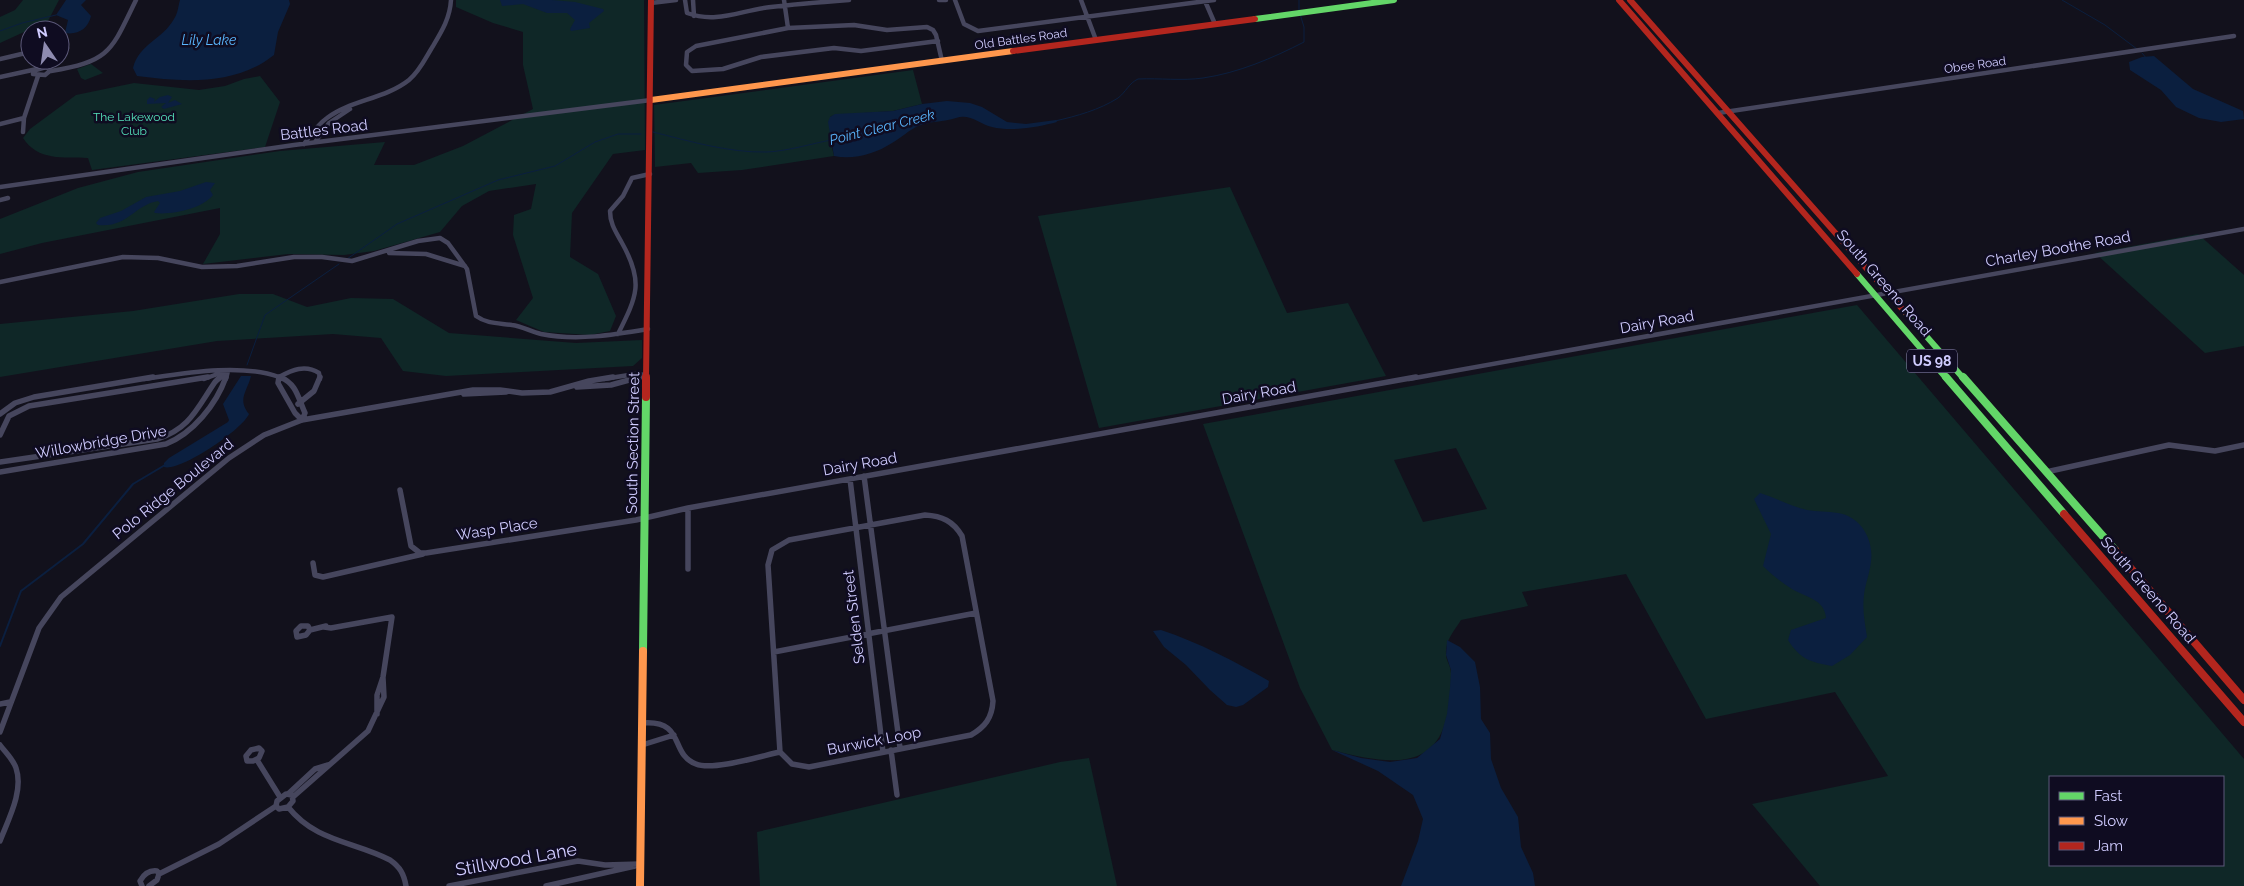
<svg xmlns="http://www.w3.org/2000/svg" width="2244" height="886" font-family="Raleway,sans-serif">
	<style>
		.green { fill: #0f2727; fill-rule: evenodd }
		.water { fill: #0b1f3f }
		.lines { fill: none; stroke-linecap: round; stroke-linejoin: round }
		.stream-far1 { stroke: #0b1f3f; stroke-width: 1 }
		.stream { stroke: #0b1f3f; stroke-width: 2 }
		.street-far1 { stroke: #46465d; stroke-width: 4.5 }
		.street { stroke: #46465d; stroke-width: 5.5 }
		.fast-far1 { stroke: #63d668; stroke-width: 6 }
		.fast { stroke: #63d668; stroke-width: 8 }
		.slow-far1 { stroke: #ff974d; stroke-width: 6 }
		.slow { stroke: #ff974d; stroke-width: 8 }
		.jam-far1 { stroke: #b3261e; stroke-width: 6 }
		.jam { stroke: #b3261e; stroke-width: 8 }
		.labels { text-anchor: middle; dominant-baseline: central; stroke-width: 5; stroke-linejoin: round; paint-order: stroke }
		.far-street-label { font-size: 12px; fill: #d0ccff; stroke: #0f0c21 }
		.far-park-label { font-size: 12px; fill: #55e2bb; stroke: #0f0c21 }
		.far-water-label { font-size: 14px; font-style: italic; fill: #5ab7ff; stroke: #0f0c21 }
		.shield { fill: #0f0c21; stroke: #9692bc; stroke-width: 1 }
		.shield-label { font-size: 14px; font-weight: bold; fill: #d0ccff }
		.street-label { font-size: 15px; fill: #d0ccff; stroke: #0f0c21 }
		.near-street-label { font-size: 18px; fill: #d0ccff; stroke: #0f0c21 }
	</style>
	<rect width="100%" height="100%" fill="#12111c"/>
	<path class="green" d="M23,0H59L48,21L0,43V17L15,10Z
		M456,0H644L645,150L613,154L572,213L570,257L598,274L616,316L610,331L590,335L544,332L516,320L533,298L513,235L514,215L531,209L536,184L489,191L462,206L440,232L374,251L344,255L288,254L203,264L220,234V208L42,243L0,254V219L78,188L138,172L280,151L385,142L374,165H414L463,146L533,109L523,65V32L493,23L456,7Z
		M91,64L103,73L85,80L81,78L77,69Z
		M913,70L922,104L893,111L834,115L830,117L831,144L834,156L742,170L698,173L691,163L655,167L654,105Z
		M260,76L280,102L265,147L92,170L88,158C63,157 38,161 23,138L30,129L76,95L134,83L199,90L225,86L244,79Z
		M1230,187L1287,313L1348,303L1386,376L1099,428L1038,216Z
		M2198,234L2244,275V346L2205,353L2095,253Z
		M239,294H273L307,307L351,298L393,299L449,333L576,343L642,340V358L633,366L446,376L403,371L381,338L333,334L217,341L0,377V324L133,311Z
		M1857,305L2244,759V886H1820L1752,804L1888,776L1835,692L1706,719L1626,574L1522,592L1528,606L1461,620C1454,631 1445,641 1446,654C1446,661 1451,666 1451,673C1452,766 1410,771 1332,750L1300,688L1203,424ZM1456,448L1487,509L1423,522L1394,460ZM2050,777H2223V865H2050Z
		M1089,758L1117,886H760L757,832L1060,762Z"/>
	<path class="water" d="M66,0H86L81,5L91,16C88,29 78,35 65,33L68,20L56,15Z
		M180,0H289L290,4L278,32L274,55C235,86 184,82 137,76L133,68C139,44 163,39 174,19C178,13 178,7 180,0Z
		M500,0H552L575,2L603,9L604,11L589,23L590,28L571,31L570,29L575,20L567,13H547L523,4L502,6Z
		M2154,56L2193,89L2243,111L2244,119L2221,122L2199,118L2176,107L2161,90L2130,70L2129,62L2142,57Z
		M168,95L172,97L168,103L175,100L182,104L164,109L161,107L166,103L147,104V100L150,97L155,99L154,102L160,97Z
		M947,101L970,103L982,107L1007,122L1026,124L1056,120L1057,122C1038,127 1012,132 992,127C980,124 969,113 956,118C944,122 930,121 918,126C909,130 901,138 892,143C875,154 854,160 834,156L828,122L830,117L835,114L893,111L922,104Z
		M206,182L215,183L210,190L213,195C202,209 172,215 155,213L154,212L160,203L158,201C134,205 128,228 98,225L96,223L100,218L121,211L146,197L180,191Z
		M241,376H251C247,392 237,399 249,414C242,430 180,472 164,467V463L169,458L228,422L229,420L223,404Z
		M1760,493C1776,498 1791,506 1807,510C1818,512 1827,511 1838,513C1860,516 1874,539 1871,561C1870,573 1865,584 1864,595C1862,610 1865,623 1867,637L1850,655L1832,666C1810,662 1800,659 1788,640L1791,630L1826,618C1825,599 1805,597 1792,589C1781,582 1772,575 1763,566L1771,534L1754,499Z
		M1161,630C1200,643 1234,661 1269,681L1268,687L1243,705L1236,707L1227,705L1210,690L1186,665L1164,647L1153,631Z
		M1447,640L1460,647L1475,662L1480,687L1481,719L1490,733L1491,759L1501,788L1518,817L1521,847L1533,873L1535,886H1401L1418,841L1423,819L1413,795L1378,771L1332,750L1361,758L1390,762L1417,758L1440,739L1447,714L1450,688L1451,670L1446,655Z"/>
	<g class="lines">
		<path class="stream-far1" d="M1299,0V10
			M2062,0L2105,25L2137,49
			M0,31L22,23L56,15
			M2142,53L2147,59
			M1055,121C1077,116 1099,110 1118,98C1126,92 1129,83 1138,79C1160,78 1182,81 1203,78C1238,73 1273,58 1304,42V27L1300,14
			M653,132C689,141 729,153 767,152C788,151 810,144 831,140
			M347,259L397,224L498,180L555,166L595,142L618,134H641
			M247,365L265,315L339,264"/>
		<path class="stream" d="M0,646L21,591L83,544L133,484L165,465"/>
		<path class="street-far1" d="M685,0L687,13C717,24 741,10 771,7C797,4 823,2 849,0
			M693,0L694,16
			M784,0L788,28L854,25L887,30L927,27L933,30L936,35L942,61
			M939,0H946
			M955,0L964,24L978,31L1214,0
			M1081,0L1096,40
			M1205,1L1215,24
			M651,3L676,0
			M788,28L696,46L687,52L686,65L692,71L723,69L761,57L834,48L861,51L938,41
			M60,41L67,48L60,60
			M0,59L30,52
			M46,67L51,70L45,75L33,74L36,70Z
			M51,71C111,61 111,51 136,0
			M0,77L37,69
			M1718,113L2234,36
			M0,124L24,118
			M23,132L24,118L38,76
			M315,142L329,123L350,109
			M304,144C311,135 317,125 327,118C351,100 385,99 409,80C420,71 426,57 433,46C442,31 450,18 451,0
			M0,187L294,145L651,100
			M0,200L8,198
			M389,253L426,254L465,266
			M0,282L123,257L158,258L202,267L237,266L294,257H322L352,261L418,241L440,238L448,243L467,269L476,316C487,324 499,323 512,325C522,326 531,332 541,334C577,341 613,335 648,329
			M618,334C637,296 644,282 622,243C616,232 610,224 610,211L623,196L632,178L650,174
			M279,377C292,370 305,364 319,373L320,379
			M279,377L283,379
			M144,379C185,373 240,363 279,377
			M204,379L223,372
			M219,379L228,371
			M226,379L228,371
			M604,379L635,374L647,375
			M637,379L644,376
			M1409,379L2244,229"/>
		<path class="street" d="M279,377L278,383L295,413L302,420L305,413C298,398 297,384 280,377
			M577,387L611,385L640,377
			M464,394L506,392
			M298,404L314,391L320,377
			M0,414L15,403L34,397L153,377
			M0,435L9,416L29,406L208,377
			M0,462L157,439C190,429 197,408 215,382L220,377
			M0,472L166,444C193,433 216,405 226,377
			M2046,472L2169,445L2215,451L2244,445
			M864,476L900,748
			M850,479L883,752
			M400,490L411,546L420,553H426L636,520L688,508L1416,377
			M688,508V569
			M925,515C942,516 953,521 962,536L993,701C992,718 985,727 971,735L809,767L792,764L780,752L768,565L772,550L789,540Z
			M313,563L315,575L323,577L423,554
			M301,626H308L310,630L306,635L297,637L296,631Z
			M324,627L331,628L392,617L383,677L377,695V714
			M310,630L326,626
			M774,652L976,613
			M0,704L10,702
			M643,723C686,720 669,754 696,764C713,771 761,756 780,752
			M0,732L39,628L61,597L229,458L264,435L302,420L473,390H500L522,393L550,392L589,381L613,377
			M0,745C5,752 13,759 16,768C24,791 8,820 0,841
			M642,745L674,735
			M259,748L262,751L259,758L253,761H247L246,756L251,750Z
			M891,750L897,795
			M257,760L280,797
			M286,794L292,795L293,801L288,807L279,809L276,806L277,801Z
			M288,794L315,769L328,765
			M293,797L368,731L384,697L383,678
			M288,807C316,842 353,841 390,860C400,867 404,874 406,886
			M159,874L219,844L276,806
			M142,886L140,881C144,874 149,870 157,871L159,874L157,880L149,886
			M449,886L578,861L605,865L640,864
			M546,886L635,866"/>
		<path class="fast-far1" d="M1255,19L1394,0
			M1857,274L1947,379
			M1905,312L1964,379"/>
		<path class="fast" d="M1946,377L2064,514
			M1963,377L2115,550
			M643,651L646,397"/>
		<path class="slow-far1" d="M651,100L1013,51"/>
		<path class="slow" d="M640,886L643,651"/>
		<path class="jam-far1" d="M1619,0L1857,274
			M1630,0L1905,312
			M1013,51L1255,19
			M646,379L651,0"/>
		<path class="jam" d="M646,397V377
			M2064,514L2244,722
			M2115,550L2244,700"/>
	</g>
	<g class="labels">
		<g class="far-street-label">
			<text transform="translate(1021 39) rotate(-8)">Old Battles Road</text>
			<text transform="translate(1975 65) rotate(-8)">Obee Road</text>
		</g>
		<g class="far-park-label">
			<text x="134" y="117">The Lakewood<tspan x="134" dy="14">Club</tspan></text>
		</g>
		<g class="far-water-label">
			<text x="209" y="40">Lily Lake</text>
			<text transform="translate(882 127) rotate(-14)">Point Clear Creek</text>
		</g>
		<rect class="shield" x="1907" y="349.5" width="50" height="23" rx="4"/>
		<g class="shield-label">
			<text x="1932" y="361">US 98</text>
		</g>
		<g class="street-label">
			<text transform="translate(324 130) rotate(-7)">Battles Road</text>
			<text transform="translate(2058 249) rotate(-10)">Charley Boothe Road</text>
			<text transform="translate(1884 283) rotate(49)">South Greeno Road</text>
			<text transform="translate(1657 322) rotate(-10)">Dairy Road</text>
			<text transform="translate(1259 393) rotate(-10)">Dairy Road</text>
			<text transform="translate(101 442) rotate(-10)">Willowbridge Drive</text>
			<text transform="translate(633 443) rotate(-89)">South Section Street</text>
			<text transform="translate(860 464) rotate(-10)">Dairy Road</text>
			<text transform="translate(173 489) rotate(-39)">Polo Ridge Boulevard</text>
			<text transform="translate(497 529) rotate(-9)">Wasp Place</text>
			<text transform="translate(2148 590) rotate(49)">South Greeno Road</text>
			<text transform="translate(854 617) rotate(-97)">Selden Street</text>
			<text transform="translate(874 741) rotate(-11)">Burwick Loop</text>
		</g>
		<g class="near-street-label">
			<text transform="translate(516 859) rotate(-10)">Stillwood Lane</text>
		</g>
	</g>
	<rect x="2049" y="776" width="175" height="90" fill="#0f0c21" stroke="#5c597a"/>
	<rect x="2059" y="792" width="25" height="8" fill="#63d668" stroke="#5c597a"/>
	<text x="2094" y="801" font-size="15" fill="#d0ccff">Fast</text>
	<rect x="2059" y="817" width="25" height="8" fill="#ff974d" stroke="#5c597a"/>
	<text x="2094" y="826" font-size="15" fill="#d0ccff">Slow</text>
	<rect x="2059" y="842" width="25" height="8" fill="#b3261e" stroke="#5c597a"/>
	<text x="2094" y="851" font-size="15" fill="#d0ccff">Jam</text>
	<g transform="translate(45 45) rotate(347)"><circle r="24" fill="#0f0c21" stroke="#5c597a"/>
	<path d="M0-4L9 19L0 12L-9 19Z" fill="#8e8bb0"/>
	<text y="-8" font-size="14" font-weight="bold" text-anchor="middle" fill="#d0ccff">N</text>
	</g>
</svg>
